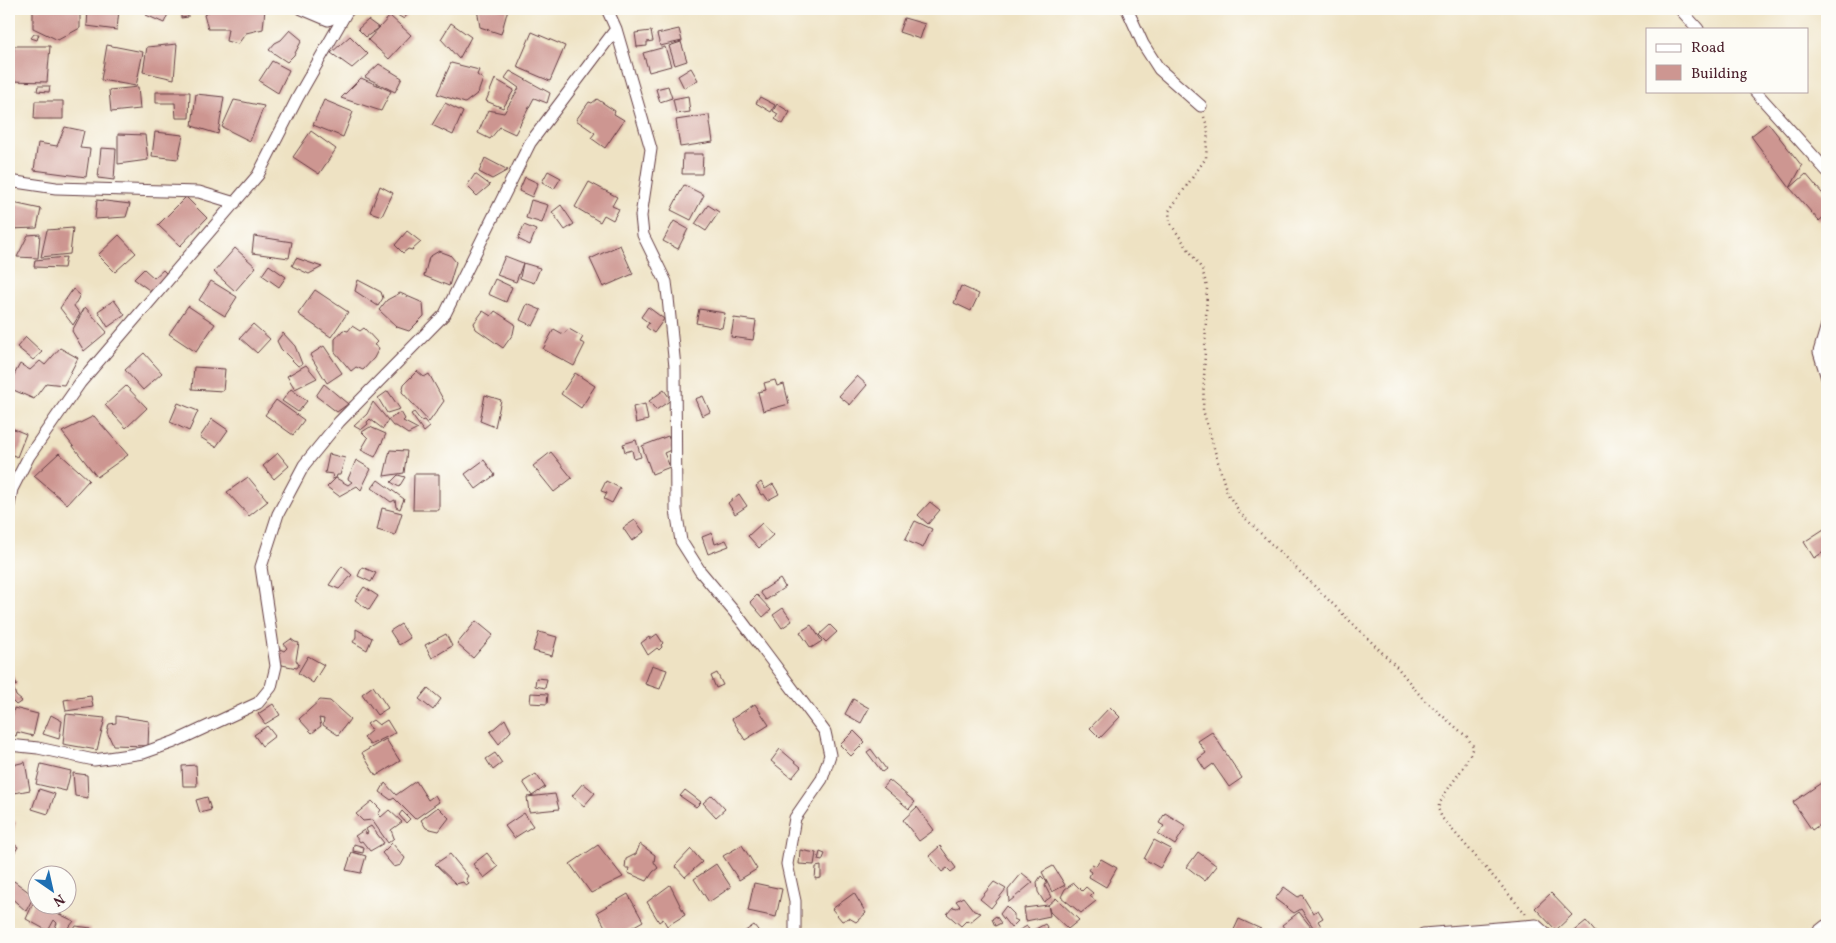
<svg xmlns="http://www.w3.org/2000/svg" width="1836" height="943" font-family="Vollkorn,serif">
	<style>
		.building { fill: #cd9691 }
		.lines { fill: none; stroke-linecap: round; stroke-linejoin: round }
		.street-casing { stroke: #633c42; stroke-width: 13 }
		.path { stroke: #633c42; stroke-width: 2.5; stroke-dasharray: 1 4; stroke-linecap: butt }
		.street { stroke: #fff; stroke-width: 11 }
	</style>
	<rect width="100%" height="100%" fill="#fdfcf7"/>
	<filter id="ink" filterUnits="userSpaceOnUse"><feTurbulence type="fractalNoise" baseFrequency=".02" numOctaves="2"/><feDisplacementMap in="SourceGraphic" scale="10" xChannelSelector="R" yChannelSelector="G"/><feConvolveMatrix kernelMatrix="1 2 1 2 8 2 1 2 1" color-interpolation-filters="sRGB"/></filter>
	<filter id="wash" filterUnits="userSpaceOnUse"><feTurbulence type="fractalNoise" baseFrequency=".0096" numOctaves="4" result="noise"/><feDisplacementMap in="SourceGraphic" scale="20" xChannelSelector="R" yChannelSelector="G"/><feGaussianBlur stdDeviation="1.12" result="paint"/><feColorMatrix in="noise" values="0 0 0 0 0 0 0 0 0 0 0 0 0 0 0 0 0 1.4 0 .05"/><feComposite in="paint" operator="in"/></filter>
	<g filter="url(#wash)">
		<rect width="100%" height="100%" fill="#eee2c3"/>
		<g id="blocks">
			<path class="building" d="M33,9H80V28L58,40L33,28Z
				M88,9H119L117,30L87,26Z
				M151,9H158L168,14L164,23L146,15Z
				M181,9H188V17L181,18Z
				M213,9H265L263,29L246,33L238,44L226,41L228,29H208L204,15Z
				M316,9H333L328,19Z
				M387,9H411L404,19Z
				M477,9H508L501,34L480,27Z
				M390,16L411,35L389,59L368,40Z
				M904,18L925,24L920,39L899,32Z
				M368,20L379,28L366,37L358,29Z
				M451,23L471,37L459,59L441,39Z
				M679,29L682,41L660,46L657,34Z
				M290,30L302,40L294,55L287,62L269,50L275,43L281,40Z
				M651,31L653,41L647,42V46L637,47L635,33Z
				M532,32L565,46L550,81L517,67Z
				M34,34H39L37,40L31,38Z
				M350,36L368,54L352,68L331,53Z
				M681,42L687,61L675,65L669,46Z
				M177,44L174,79L143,72L147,47Z
				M107,45L143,52L136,86L101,80Z
				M14,46H50L47,82L11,81Z
				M665,47L671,66L649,72L643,53Z
				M272,61L289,70L278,93L259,81Z
				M451,63L479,70L477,75L483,79L478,93L465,103L437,94Z
				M379,64L402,78L395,92L365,77Z
				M691,68L698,80L684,88L678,76Z
				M510,71L550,93L547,103L534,98L515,134L500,127L490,139L478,133L488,110L504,113L519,88L505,78Z
				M361,78L391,91L381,111L341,98Z
				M495,79L514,90L503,108L486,101Z
				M38,86H50L49,92L37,91Z
				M668,86L672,98L660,102L656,89Z
				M138,87L140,109L111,112L109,90Z
				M156,92H190L189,118H176L175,103H156Z
				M196,94L224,97L218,134L192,126Z
				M688,96L690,112L676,114L673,99Z
				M760,97L775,105L771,112L756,103Z
				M597,99L615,111L614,114L624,120L605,148L591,138L595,133L576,120L589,102L592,103Z
				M234,100L264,106L250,141L222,127Z
				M324,100L353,112L343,137L313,125Z
				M35,101H63V119H34Z
				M445,103L463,112L453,135L432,125Z
				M777,104L790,112L783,124L775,119L778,114L773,111Z
				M709,115L713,142L680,147L676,120Z
				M1768,123L1802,166L1790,188L1751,136Z
				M65,127L84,131L80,148L90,149L86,177L34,170L38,143L57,146Z
				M311,131L336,149L319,174L293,157Z
				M155,132L183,135L178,159L152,156Z
				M118,134L145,135L148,160L118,164Z
				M101,148L116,149L114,180L98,178Z
				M683,154H703L702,174H682Z
				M485,158L508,170L492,179L479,172Z
				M548,171L561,178L554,189L542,182Z
				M475,174L490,185L477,196L467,186Z
				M1806,174L1827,199V214L1819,221L1790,188Z
				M525,177L538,183L532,197L519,191Z
				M589,182L617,197L612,206L619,209L613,220L604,215L600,222L575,207Z
				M684,185L704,195L691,220L671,210Z
				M380,186L393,193L382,216L370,212Z
				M186,197L207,218L180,246L158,225Z
				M97,200L130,204L126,217L95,219Z
				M531,200L548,205L542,223L526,218Z
				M13,203L41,209L37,228L9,229Z
				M561,205L574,224L565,230L552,212Z
				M708,205L719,212L706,231L695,224Z
				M674,221L688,229L678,249L663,241Z
				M524,225L536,230L530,245L518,239Z
				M73,228L70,254L41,257L47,230Z
				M407,231L421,242L412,250L408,249L403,253L395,245Z
				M40,234L38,258L17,257L28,235Z
				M119,235L136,253L115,272L98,255Z
				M254,236L292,242L289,258L252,253Z
				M620,245L633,274L603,287L590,259Z
				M235,248L256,267L235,291L214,272Z
				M439,251L450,255L456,262L449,286L424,276L429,257Z
				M505,256L523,263L516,282L497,275Z
				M66,257L64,268L34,267L35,260Z
				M296,258L322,267L309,274L292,266Z
				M523,263L540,268L534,283L520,278Z
				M269,265L286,277L279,287L262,275Z
				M144,269L154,278L163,270L169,276L152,292L134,279Z
				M495,279L512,287L506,302L488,294Z
				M358,280L381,292L383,298L378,306L355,291Z
				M211,281L237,297L225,316L199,300Z
				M961,286L979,294L971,311L954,303Z
				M73,289L80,295L74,306L80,314L73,325L60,308Z
				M315,290L348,312L331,337L298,314Z
				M400,293L423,303L424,316L409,331L397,327L379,310L387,300Z
				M114,300L125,315L108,327L98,311Z
				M527,304L541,310L533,326L520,320Z
				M188,306L215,324L196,352L169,334Z
				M85,307L107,332L84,351L72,331Z
				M648,307L664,319L654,333L646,327L649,323L641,317Z
				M699,309L725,313L722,328L696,323Z
				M483,311L491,316L495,311L515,324L513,334L503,348L476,329L474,323Z
				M734,318L756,321L753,340L731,337Z
				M253,324L270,339L257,353L240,338Z
				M352,326L360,331L364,328L377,342L374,345L379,348L374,358L363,370L356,367L351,371L335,352V339L343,330L348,331Z
				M554,329L563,334L569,329L583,337L580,342L585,344L574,366L543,349Z
				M283,333L295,346L302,364L298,366L281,349L277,341Z
				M26,337L42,352L33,360L17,347Z
				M324,346L342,373L327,383L310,355Z
				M60,348L78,358L64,385L46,383L34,399L9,388V384L20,364L30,370L40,361L45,365Z
				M144,353L162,373L143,390L125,370Z
				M306,365L317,378L295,389L287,376Z
				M194,367L225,369L223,391L192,389Z
				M417,371L424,377L429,374L444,401L429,422L402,392L404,384Z
				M575,373L595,386L581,408L561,394Z
				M857,376L867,385L850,405L839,396Z
				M775,380L777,386L784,384L789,404L763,411L758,392L766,390L764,383Z
				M324,384L348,404L337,412L316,396Z
				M126,386L147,408L126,428L105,405Z
				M291,389L307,401L298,412L282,401Z
				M664,390L671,400L656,410L649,401Z
				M388,391L400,409L387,413L378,398Z
				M485,395L501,400L495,427L480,421Z
				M703,396L710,412L702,416L695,399Z
				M276,400L304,420L293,435L265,415Z
				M373,402L388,420L383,429L370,419L367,422L368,424L361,430L354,426L367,414Z
				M178,403L198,411L189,431L170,422Z
				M645,404L648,420L636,423L633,407Z
				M401,412L405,419L403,421L418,429L408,434L396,426H393L388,420Z
				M414,412L421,421L424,420L430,427L424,432L411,414Z
				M94,416L128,455L97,477L62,432Z
				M212,419L228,430L216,447L200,437Z
				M9,427L26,434L17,457L9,453Z
				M370,427L386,434L375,457L361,450L368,438L362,432Z
				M668,436L673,449L664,453L670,467L652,474L642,446Z
				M636,440L641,457L634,459L632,450L625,452L623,444Z
				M390,450L407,451L404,473L384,476Z
				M551,452L572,478L554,492L533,466Z
				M59,453L89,480L67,504L34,476Z
				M278,453L289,466L274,479L263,466Z
				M329,454L345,458L340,475H337L336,478L332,479L333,474L325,473Z
				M356,460L371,469L361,490L357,486L339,496L327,487L336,478L348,485L352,482L348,479Z
				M484,460L495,475L476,489L465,474Z
				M414,474H439V510H413Z
				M398,475L405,477L399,487L391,482Z
				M248,477L268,501L249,516L227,492Z
				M378,480L404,499L400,509L396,507L395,500L391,502L372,488Z
				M606,481L620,488L612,503L604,499L607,493L601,491Z
				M761,482L765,489L773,484L779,494L768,500L764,494L761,495L756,486Z
				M739,494L747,506L735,514L728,503Z
				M930,502L940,510L928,524L918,515Z
				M382,508L402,513L395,535L377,530Z
				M635,520L644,532L632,541L623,528Z
				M915,521L932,529L923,548L905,540Z
				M762,523L773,535L759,548L748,536Z
				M1824,529L1827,534V550L1814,558L1804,542Z
				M712,533L715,544L726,540L729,546L708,554L702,537Z
				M342,566L352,575L339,589L329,585Z
				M362,567L376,573L371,582L358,576Z
				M780,579L785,587L766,600L760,592Z
				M364,587L378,596L369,610L355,600Z
				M757,595L771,610L763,617L750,602Z
				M783,608L792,621L782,628L773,615Z
				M476,621L493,635L473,658L457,644Z
				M401,624L410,638L399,645L390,631Z
				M811,625L822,641L811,648L800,632Z
				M830,625L837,632L826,642L819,635Z
				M356,629L372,638L367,650L353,642L356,637Z
				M539,632L557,637L552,656L533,651Z
				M446,634L452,646L432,658L425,645Z
				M657,634L663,643L661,645L662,647L659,650L657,648L648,655L641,643L649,637L650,639Z
				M291,639L295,642L299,643L296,660L299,665L297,668L282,665L280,658L276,655L280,649L284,651L287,648L284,644Z
				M308,656L324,665L313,683L298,673Z
				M652,665L667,670L660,689L645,684Z
				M9,667L17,685L9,688Z
				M717,673L723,685L716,688L711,676Z
				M536,678L547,679L545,688L535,686Z
				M13,686L16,696L22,701L16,705L10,699L9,692Z
				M373,686L388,708L377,715L362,694Z
				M428,688L441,699L433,710L419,699Z
				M531,693L548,694L547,704L530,703Z
				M91,696L93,707L66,711L64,700Z
				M853,699L869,708L861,723L845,714Z
				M320,700L330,701L350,719L338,735L323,725L324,719L319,718L321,726L312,733L299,719Z
				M273,704L280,715L265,724L258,714Z
				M755,704L769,725L745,740L732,719Z
				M1110,707L1120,717L1100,738L1090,728Z
				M14,708L38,714L33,736L17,732L16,736L9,734Z
				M66,714L105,718L97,750L63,744Z
				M51,715L62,721L59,739L43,734Z
				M116,716L149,721L148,746L113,745L107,732L109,724L116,723Z
				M505,719L511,731L499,744L490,732Z
				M373,720L379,725L387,720L395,733L370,745L364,737L372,730L367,724Z
				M267,726L275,736L262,746L254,735Z
				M854,731L865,742L851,756L840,745Z
				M1212,732L1242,778L1229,787L1213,764L1205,770L1198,759L1206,753L1198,741Z
				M386,739L400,761L376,776L362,753Z
				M780,749L801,767L792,778L771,761Z
				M871,749L886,769L882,772L867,752Z
				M495,753L502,763L493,770L486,759Z
				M25,762L30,790L9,794V766Z
				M41,764L71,771L66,791L36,784Z
				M196,765L197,786H183L182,766Z
				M73,773L87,775L88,798L75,796Z
				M536,774L545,787L532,796L523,782Z
				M1827,779V830L1822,823L1812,830L1793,802Z
				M889,780L915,802L909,809L883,787Z
				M416,781L428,800L435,795L439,802L415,819L394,798L391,800L380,792L385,783L396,795Z
				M583,783L595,793L584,806L572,796Z
				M39,789L55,794L48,814L32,809Z
				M685,790L701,802L696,807L680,796Z
				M555,794L559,809L529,812L527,797Z
				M712,795L725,809L716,817L703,803Z
				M207,797L211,810L200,813L196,800Z
				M372,801L381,810L378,814L381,817L389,810L402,822L391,830L394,838L388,843L372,820L363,821L356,814Z
				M438,807L449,818L439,831L426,828L421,820Z
				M917,807L934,830L919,841L903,820Z
				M402,811L410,819L406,823L399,815Z
				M524,813L533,826L514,838L505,826Z
				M1165,813L1186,826L1175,845L1158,834L1164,826L1159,823Z
				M9,819L16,822L11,839L9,838Z
				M371,826L384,843L370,851L362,841L360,842L355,836L364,830L366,834L368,833L366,829Z
				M1154,840L1171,849L1160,868L1144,859Z
				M9,841L18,847L9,861Z
				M392,843L405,858L401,865L394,867L382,853Z
				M354,844L364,847L363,853L353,851Z
				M640,844L655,855L654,862L658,868L653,872L647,881L628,873L629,868H625L626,859L636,854Z
				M598,845L623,877L591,893L570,864Z
				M742,845L757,869L739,880L723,856Z
				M940,846L956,868L951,872L947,868L942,872L929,856Z
				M691,849L702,862L685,877L675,866Z
				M800,850L816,853L814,865L799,864Z
				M352,852L366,856L361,873L346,870Z
				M820,852L825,854L822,861L818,860Z
				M1198,852L1217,866L1205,881L1187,867Z
				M487,853L498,867L484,878L473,864Z
				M450,854L468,876L466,879L469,884L466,886L463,882L456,884L435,864Z
				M1101,859L1117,868L1106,887L1089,877L1091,872L1088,870L1092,864L1096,866Z
				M716,864L731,887L709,902L694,879Z
				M821,866V878L815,879L816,867Z
				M1053,866L1065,885L1052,892L1042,872Z
				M1022,873L1033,882L1009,902L1008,890Z
				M1041,876L1047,882L1045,886L1051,897L1044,902L1038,892L1037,882Z
				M14,881L34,896L26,911L9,896V887Z
				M994,882L1006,889L991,908L980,899Z
				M754,883L782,889L776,917L748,911Z
				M1074,883L1082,891L1086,887L1093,893L1090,896L1096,901L1081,913L1061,897L1065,889Z
				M670,885L685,915L667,926L663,919L659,922L647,902Z
				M1284,887L1298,897L1302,895L1313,913L1318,910L1323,918L1318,921L1321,926L1315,930L1301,909L1294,913L1275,899Z
				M854,893L866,913L856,922L849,918L842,921L832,909Z
				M1551,893L1572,915L1556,930L1535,908Z
				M628,894L643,921L620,934H609L597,912Z
				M963,897L974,911L981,913L970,922L967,920L961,926L947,914L953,907L957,908L960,906L956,901Z
				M1056,898L1079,920L1068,929L1050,912L1048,905Z
				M34,901L38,903V906H42L74,921L64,934H52L57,923L54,920L48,931L26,919Z
				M1048,905L1050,916L1026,921L1024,908Z
				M1006,906L1014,914V919L1018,921L1011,928L1000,914Z
				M1299,912L1311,927L1302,934H1288L1282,925Z
				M996,916L1001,923L995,926L992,919Z
				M1239,919L1261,929L1258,934H1232Z
				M1586,921L1597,934H1570Z
				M1045,924L1052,934H1014V933L1027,926L1030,932Z
				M754,925L761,934H741Z
				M76,926L91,928L90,934H71Z
				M588,931H593L595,934H577Z"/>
		</g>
	</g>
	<g filter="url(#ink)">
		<use href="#blocks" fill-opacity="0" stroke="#633c42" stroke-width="1"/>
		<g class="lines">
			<g class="street-casing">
				<path id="street" d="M302,9L328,20L348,11
					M1127,9L1143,44L1159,69L1201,106
					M1680,9L1698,29
					M616,29L651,149L641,216L643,235L666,282L668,298L675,367L676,510L681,541L700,571L741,620L825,732L830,755L822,779L795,818L787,864L795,901V934
					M1755,91L1827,171
					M9,181L56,188L199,192L235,203
					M1827,325L1819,352L1827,378
					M9,505L12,489L29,456L80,383L258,175L298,97L346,13
					M9,745L38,748L94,760L143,753L174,742L258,703L271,687L276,666L261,567L278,514L304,465L339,422L445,314L530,143L616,29L607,9
					M1423,934L1536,925L1546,934
					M1815,934L1825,926"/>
			</g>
			<path class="path" d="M1204,117L1208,129L1206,158L1169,211L1170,223L1202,269L1207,287L1203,410L1227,493L1241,514L1397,667L1423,699L1467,737L1473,746C1467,769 1446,786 1438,808L1442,818L1526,914"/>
			<use href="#street" class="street"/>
		</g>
	</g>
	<rect width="1836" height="943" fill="none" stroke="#fdfcf7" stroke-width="30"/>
	<rect x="1646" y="28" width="162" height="65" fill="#fdfcf7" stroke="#b5a4a5"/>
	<rect x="1656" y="44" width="25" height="8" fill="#ffffff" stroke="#b5a4a5"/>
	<text x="1691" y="52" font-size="15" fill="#4a1f2b">Road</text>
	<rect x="1656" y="65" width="25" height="15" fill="#cd9691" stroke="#b5a4a5"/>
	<text x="1691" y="78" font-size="15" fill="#4a1f2b">Building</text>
	<g transform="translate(52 890) rotate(146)"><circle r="24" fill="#fdfcf7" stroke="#b5a4a5"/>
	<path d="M0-4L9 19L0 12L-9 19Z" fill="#1f6fb2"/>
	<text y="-8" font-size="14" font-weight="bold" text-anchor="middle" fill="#4a1f2b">N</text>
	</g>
</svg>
